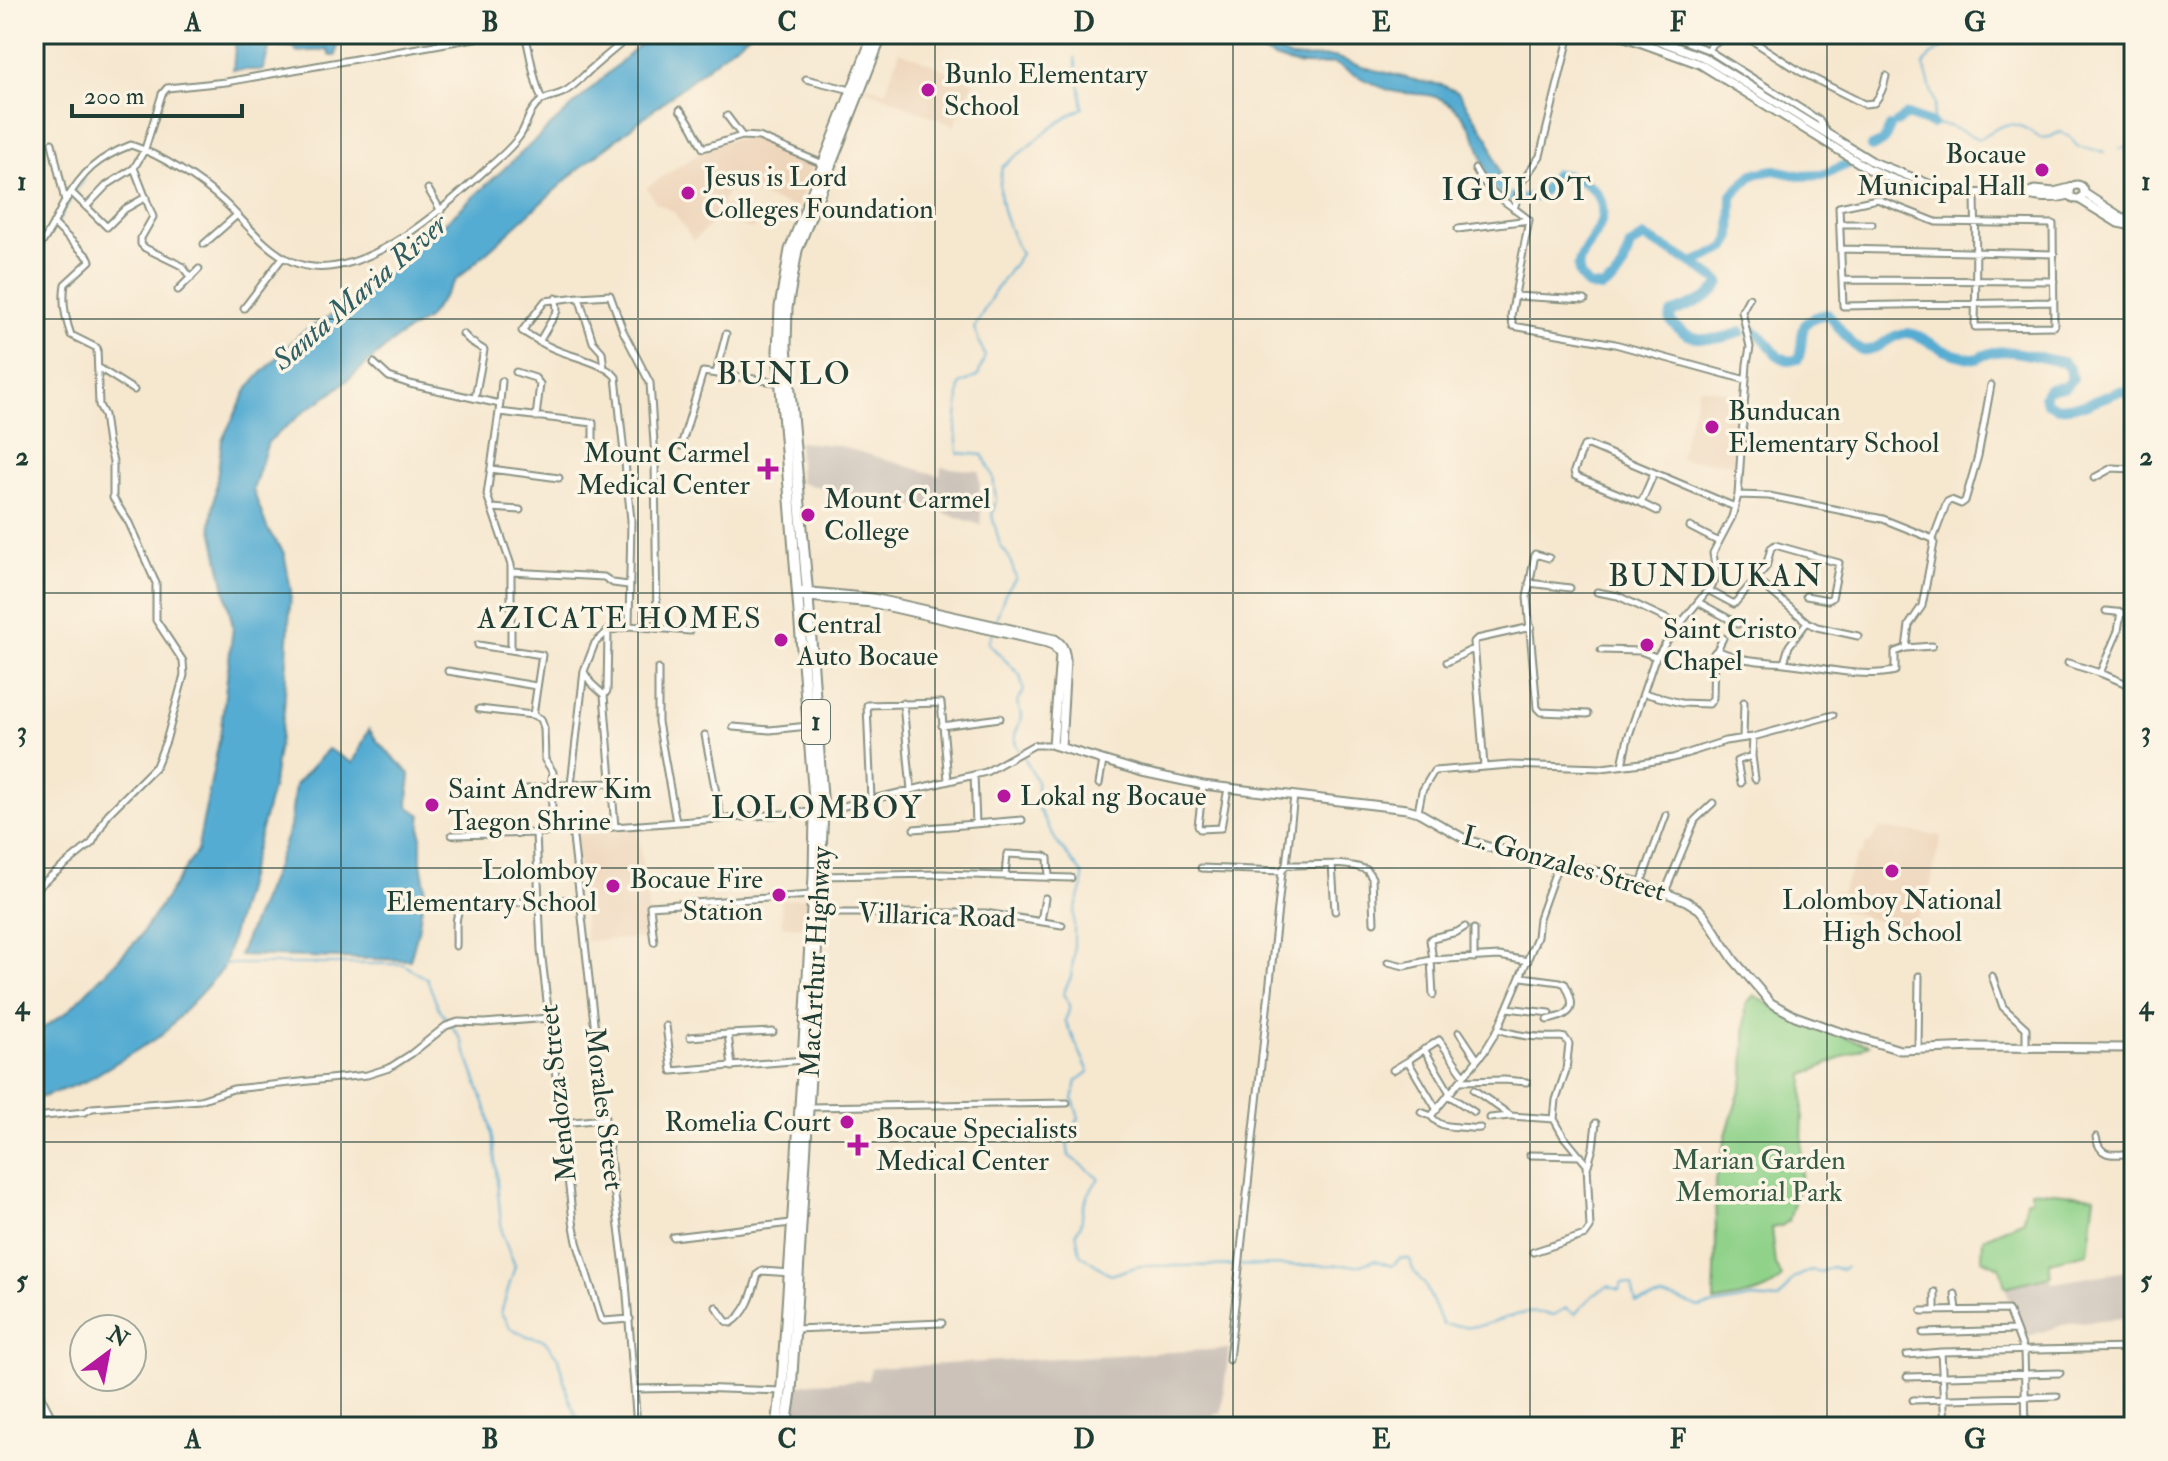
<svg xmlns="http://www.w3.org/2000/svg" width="2168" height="1461" font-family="'IM FELL Double Pica',serif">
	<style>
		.built { fill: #eed6bb }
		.industrial { fill: #ccc2b9 }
		.green { fill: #90d28a; stroke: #58885f; stroke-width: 2 }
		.water { fill: #55acd2; stroke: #3a7483; stroke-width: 2 }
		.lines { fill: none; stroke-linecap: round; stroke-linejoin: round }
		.stream { stroke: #55acd2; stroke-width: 2 }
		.river { stroke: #55acd2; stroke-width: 10 }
		.minor-casing { stroke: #8a9282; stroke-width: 9 }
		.tertiary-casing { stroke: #8a9282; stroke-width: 11 }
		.secondary-casing { stroke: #8a9282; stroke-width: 11 }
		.trunk-casing { stroke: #8a9282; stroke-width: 13 }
		.minor { stroke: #fff; stroke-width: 5 }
		.tertiary { stroke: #fff; stroke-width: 7 }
		.secondary { stroke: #fff; stroke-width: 7 }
		.trunk { stroke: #fff; stroke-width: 9 }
		.grid { fill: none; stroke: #1f3d34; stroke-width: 2; stroke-opacity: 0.55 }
		.poi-dot { fill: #b5179e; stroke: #fcf5e5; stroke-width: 3 }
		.labels { text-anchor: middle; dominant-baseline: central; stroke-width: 7; stroke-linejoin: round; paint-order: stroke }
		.shield { fill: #fcf5e5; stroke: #617469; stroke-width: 2 }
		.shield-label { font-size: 26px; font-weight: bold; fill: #1f3d34 }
		.poi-label { font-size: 28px; fill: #1f3d34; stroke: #fcf5e5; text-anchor: start }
		.street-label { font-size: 28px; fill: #1f3d34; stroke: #fcf5e5 }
		.park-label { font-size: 28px; fill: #365b45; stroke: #fcf5e5 }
		.water-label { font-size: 30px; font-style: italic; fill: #2f5e63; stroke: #fcf5e5 }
		.neighbourhood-label { font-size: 30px; letter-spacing: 2px; fill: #1f3d34; stroke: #fcf5e5 }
		.quarter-label { font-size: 32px; letter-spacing: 2px; fill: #1f3d34; stroke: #fcf5e5 }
		.neatline { fill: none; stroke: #1f3d34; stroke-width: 3 }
		.grid-label { font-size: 26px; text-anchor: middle; font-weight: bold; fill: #1f3d34 }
	</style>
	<rect width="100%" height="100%" fill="#fcf5e5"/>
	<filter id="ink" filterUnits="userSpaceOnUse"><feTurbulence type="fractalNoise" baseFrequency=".0125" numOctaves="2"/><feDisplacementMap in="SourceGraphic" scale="16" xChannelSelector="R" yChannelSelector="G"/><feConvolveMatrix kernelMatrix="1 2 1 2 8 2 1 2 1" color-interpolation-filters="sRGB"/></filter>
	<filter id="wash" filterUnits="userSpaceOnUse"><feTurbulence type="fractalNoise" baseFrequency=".006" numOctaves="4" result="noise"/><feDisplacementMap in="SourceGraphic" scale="32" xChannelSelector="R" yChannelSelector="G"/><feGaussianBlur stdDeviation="1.8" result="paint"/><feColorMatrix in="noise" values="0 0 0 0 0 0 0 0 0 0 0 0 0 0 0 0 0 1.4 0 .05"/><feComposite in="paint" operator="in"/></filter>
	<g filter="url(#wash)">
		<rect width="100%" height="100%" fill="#f6e7cf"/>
		<path class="built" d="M900,51L974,82L954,126L864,88L865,84L885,92Z
			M757,137L814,162L797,208L730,186L721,204L757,216L753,229L717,219L693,241L674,212L655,202L647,187L715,143L732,139Z
			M1699,387L1737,394L1735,464L1679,459Z
			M638,827L652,938L586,941L574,833Z
			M1879,828L1941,836L1930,887L1912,931L1827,906L1832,891L1841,893L1858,854L1861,855L1866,844L1871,843Z
			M807,897L805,927L782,926L781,900Z"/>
		<path class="industrial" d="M798,442L837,445L940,476L941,467L979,471L981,525L932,509L800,483Z
			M2134,1270V1317L2069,1323L2023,1338L2005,1287L2051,1276L2052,1283Z
			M1229,1349L1221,1414H1214L1215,1427H818V1419L792,1414L795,1386L812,1383L868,1380L871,1368Z"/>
		<path class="green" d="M1754,995L1792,1019L1869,1045L1804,1075L1801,1177L1789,1221L1781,1226L1771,1228L1775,1265L1782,1277C1769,1296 1735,1297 1714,1302L1716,1241L1715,1181L1727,1132L1744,1078L1746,1004Z
			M2031,1190L2095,1196L2088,1253L2049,1262L2051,1276L2005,1287L2000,1267L1982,1259L1983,1238L2024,1220L2026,1199H2031Z"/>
		<path class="water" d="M236,34H339L336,56H331L327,50L296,52L295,47L270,45L263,70H233Z
			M651,34H749L575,172L456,280L427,319L397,338L332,393L306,410L268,442L253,490L268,530L284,553L291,590L284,711L272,789L223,969L162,1035L84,1082L34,1100V1034L67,1012L138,939L197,851L220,736L233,627L211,524L222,440L249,386L300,334L359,298L447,221Z
			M1262,34H1271L1270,48L1291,58L1335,57L1363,67L1423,82L1442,85L1458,92L1489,139L1500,175L1488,179C1480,147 1469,105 1432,96C1418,92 1403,95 1389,90C1370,84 1351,73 1334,63C1309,68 1286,65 1264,53Z
			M369,729L378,742L410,774L408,806L421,815V862L425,886L418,931L410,960L239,955L273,874L290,827L295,785L328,749L353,763Z"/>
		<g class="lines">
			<path class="stream" d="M1964,34L1929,57L1924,65L1935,104L1932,124L1949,126L1979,139C2006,122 2013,117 2040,138L2050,137L2060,132L2070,137L2077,146L2104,152
				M2119,149L2134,146
				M57,224L72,196L85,178
				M34,255L42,245
				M995,622L1005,594L1016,578L1009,557L1000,545L992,515L996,500L993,476L983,455L958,453L956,430L960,384L978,376L985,356L974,328L995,291L1021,254C1007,226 995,199 1002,167C1030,147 1053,123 1083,108L1075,58
				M992,632L988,643L1020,675L1024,691L1017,702C1018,707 1021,712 1021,716C1020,730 1009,733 1019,750
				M1023,755L1037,782V806L1058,844L1083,875V886L1074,913V954L1071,977L1063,994C1071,1005 1071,1008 1065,1020L1089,1072L1077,1081L1073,1099L1079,1118L1067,1141L1069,1156L1099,1178C1093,1187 1085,1197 1083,1208C1081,1218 1084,1223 1076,1232L1080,1254L1111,1275L1139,1266L1360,1265L1375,1260L1392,1266L1400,1258L1410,1259L1413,1270L1425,1285L1443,1325C1456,1325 1471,1328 1483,1325C1510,1317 1525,1308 1554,1315L1566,1308L1575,1314L1594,1294L1608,1286L1619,1290L1622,1283L1632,1285L1636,1303L1662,1297L1676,1299L1699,1308L1753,1298L1778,1300L1794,1278L1812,1270L1821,1272L1832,1267L1842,1270L1846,1267
				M224,964H403L427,979L438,1007L461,1039L488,1114L493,1139L502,1234L515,1266L501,1313L511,1329L527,1336L544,1340L558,1358L569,1398L581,1427"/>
			<path class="river" d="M1897,122L1907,115L1932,124
				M1872,147L1883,142L1890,127
				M1489,164L1492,177L1505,196C1533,203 1541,197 1556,174C1586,177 1613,196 1598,229C1593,240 1581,251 1579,263C1577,273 1582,279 1588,286L1602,288L1614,280L1623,267L1630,246L1644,237L1693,263L1720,282C1713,300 1686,305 1671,314L1670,320C1688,344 1715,342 1741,332
				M1693,263L1726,248L1731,238L1732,195L1753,174L1774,170L1802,176L1822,175L1848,164
				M1753,331C1767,337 1768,346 1777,355C1778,356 1789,361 1790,361L1798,359C1807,337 1792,320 1827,314C1837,322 1851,348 1862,350C1879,352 1892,332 1908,333C1921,335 1925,340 1936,346C1949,354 1962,357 1977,359C2003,342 2034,358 2063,362L2070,369L2072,379L2065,387L2048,389L2044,396L2047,403L2058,408L2084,405L2120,391L2134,394"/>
		</g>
	</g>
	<g filter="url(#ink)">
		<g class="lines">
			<g class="minor-casing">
				<path id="minor" d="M525,34C531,56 533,79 542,100
					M1665,34L1708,50L1819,120L1827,133
					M1742,34L1801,72L1864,104L1874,103C1881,95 1884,87 1886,76
					M1940,34L1941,35
					M1037,39V34
					M1708,50L1712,44L1732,34
					M806,79L851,90
					M680,110C692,122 695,134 703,148L742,136
					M727,116L742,136L759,137L823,164
					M52,143L65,201
					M134,168L153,217L141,238V244L145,248L182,266L191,278
					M1475,169C1490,196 1508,202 1529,220
					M428,189L441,211
					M72,193L107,227L125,209L146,197
					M1975,194C1976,238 1976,283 1975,327L2054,326L2053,224L1936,222L1877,199L1839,207L1843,306L2053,302
					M86,207L107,185L134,168L145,149L162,94L167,88L226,82L497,34
					M1514,209L1522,182L1540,156L1570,34
					M1529,220L1511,316L1513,326L1615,344L1746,380
					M1840,224H1872
					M1458,229L1529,220
					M34,238L42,243C51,230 57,216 64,203C83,172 97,158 131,145C161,155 200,180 223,201C245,221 264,249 291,261C352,290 439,213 480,175C493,163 509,151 519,137C528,125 526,113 541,101C548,96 557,96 564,92C574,87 583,76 591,69C605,57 619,45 633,34
					M204,244L237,215
					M1841,249L2054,254
					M1842,280L2054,281
					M178,290L199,269
					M1515,296L1585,300
					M579,297L545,301L522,331C534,338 544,345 557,350C573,357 605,363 616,377L631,520L629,626
					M244,308L283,257
					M463,334L470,341L484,350L475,398
					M539,342L557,311L556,298
					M374,363L389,377L410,384L500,404
					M99,368L134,390
					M604,368L602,352L593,342L579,297L610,295L623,331L650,383L655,458L657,628
					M516,372L535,378L540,384L536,417
					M716,373L726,334
					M499,412L502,381
					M681,446L703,372L783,383
					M625,461L655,458
					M491,469L559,478
					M1654,473L1641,503L1657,511
					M2094,478L2112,468L2134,469
					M1738,495L1769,496L1883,519L1933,539
					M1641,503L1575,476L1574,471L1584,446L1589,445L1735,507
					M492,508L520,510
					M1690,527L1719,542
					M1549,558L1535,554L1527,597L1537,708L1541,712L1588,714
					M511,572L604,577L613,583L628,585
					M1756,579L1807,622L1817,627L1858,636
					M2130,582L2127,596L2134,598
					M1529,583L1570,588
					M1708,590L1734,604L1766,567L1771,548L1775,545L1839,563L1832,598L1828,600L1806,596
					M1597,592L1618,596L1679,625
					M1698,602L1738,624
					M2106,611L2134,614
					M2121,612L2118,631L2100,673L2132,686
					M608,632L607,691L604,695L615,827
					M478,645L542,655L533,715L541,719L544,728L545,760L553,772L551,786L553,831
					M1906,648L1932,646
					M511,650V565L487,495L499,412L593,423V440
					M1601,650L1640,651L1656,657
					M1717,650L1723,638
					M1447,662L1469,651L1474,650
					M1784,663L1789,646L1807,622
					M2068,663L2100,673
					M658,669V722L676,822
					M448,671L536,686
					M584,672L591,683L604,695
					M1643,693L1681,703L1709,704L1713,698L1714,653L1717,650C1741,661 1758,661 1784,663C1820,666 1859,679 1895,671V652L1906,648L1909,625L1922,606L1934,543L1933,539L1947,502L1951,500L1961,504L1965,501L1978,456L1991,385
					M903,703L911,790
					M479,709L533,715
					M942,726L1000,718
					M733,727L770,730L808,726
					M705,735L721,819
					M1753,737L1752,756L1755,779
					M1743,738L1744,702
					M2132,738L2134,735
					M1622,765L1628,738L1654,661L1669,638L1715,581L1716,573L1713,553L1732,517L1738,495L1747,364L1750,347L1742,311L1749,298
					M1484,766L1474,642L1477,639L1531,627
					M974,775L976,824
					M1741,783L1737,761L1752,756
					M571,784L584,671L595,643L608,631L629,626L690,631
					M1099,784L1103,761
					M559,785L611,783
					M1203,785L1198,826L1200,829L1221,828L1228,788
					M520,790L551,786
					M871,800L867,705L941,703L948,780
					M1418,812L1422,791L1434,771L1510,765L1602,768L1642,763L1673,758L1725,741L1753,737L1833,715
					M572,829L605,1119L626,1282L637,1427
					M914,829L1022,820
					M536,833L541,950L573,1221L577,1242L601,1319L604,1321L630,1319
					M452,835L536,833L823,811L974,775L986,772L1034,745H1053
					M1286,865C1312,866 1344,860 1367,870L1372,878L1374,922
					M1332,865L1335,911
					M1201,868L1282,871
					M820,876L941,874L1071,878
					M1005,876L1007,854L1045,856L1048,858L1049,878
					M1641,883L1666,815
					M34,890L92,843L108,814L156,766L166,741L184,675L183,661L156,620V583L154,579L129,523L113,498V461L108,444L104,415L99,405L97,348L71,335C65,318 62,301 65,284L90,261L89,258L53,223
					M1665,892L1695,820L1713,803
					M816,913H985L1062,925
					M1041,921L1045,898
					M654,942L650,906L811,895
					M456,946C457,933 453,914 463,905L579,899
					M1474,958V929
					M1433,960L1430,940L1432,938L1457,932L1465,927
					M1388,962L1404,966L1431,960
					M1992,976L2003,1007L2026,1028V1047
					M1522,977L1560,982L1565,984C1578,1009 1572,1015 1547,1020
					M1433,995L1431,960L1499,956L1528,961
					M1507,1008L1550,1013
					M666,1026L672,1071L804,1060
					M1498,1029C1519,1037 1539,1038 1560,1037L1565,1038L1569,1044L1566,1070L1556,1100L1554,1119L1564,1137L1587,1165L1590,1228L1585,1235L1533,1252
					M1459,1032L1477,1059
					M690,1037L728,1034
					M1424,1049L1450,1093
					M1918,1049L1919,976
					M732,1067L728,1034L773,1032
					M1393,1070L1408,1061
					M1460,1081L1504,1080L1527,1082
					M1474,1090L1511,1116L1554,1119
					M1448,1095L1474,1112
					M809,1107L1067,1103
					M1437,1110L1409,1063L1410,1059L1439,1040L1464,1075
					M1421,1112L1431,1116L1484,1052L1498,1029L1537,937L1539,918L1559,862
					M1431,1116C1439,1126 1446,1126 1458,1127C1467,1127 1472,1129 1480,1128
					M34,1117L85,1112L92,1108L200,1100L233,1089L367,1075L389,1068L411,1054L446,1026L458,1022L484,1023L550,1018
					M1490,1118L1510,1116
					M562,1123L605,1119
					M2096,1137C2100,1160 2116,1154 2134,1153
					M1530,1155L1581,1156
					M1588,1165L1593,1148L1596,1123
					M673,1237L791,1223
					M1935,1292V1311
					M1955,1294L1957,1310
					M716,1307L726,1321L731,1323C748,1313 753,1291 758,1274L762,1271L791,1273
					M1922,1311L2008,1310L2024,1351L2026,1427
					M795,1329L942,1323
					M1923,1333L2016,1330
					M1941,1352L1945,1426
					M1907,1355L1941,1352L2134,1348
					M1229,1360L1282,871L1286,865L1294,796
					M1907,1377L2060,1373
					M34,1383L53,1420L52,1427
					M635,1389L695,1388L782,1391
					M1913,1400L2057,1396
					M1939,1427L2064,1423"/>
			</g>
			<g class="tertiary-casing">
				<path id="tertiary" d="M802,591L873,598L1055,639C1064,645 1065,651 1066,660L1061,747
					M798,596L872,603L1047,643L1054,646L1060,655L1053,745L1142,772L1203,785L1407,809L1418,812L1465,839L1488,847L1559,862L1641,883L1686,901L1699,909L1705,916L1734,960L1771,1003L1795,1016L1834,1030L1900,1050L1976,1047L2134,1048"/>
			</g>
			<g class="secondary-casing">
				<path id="secondary" d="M1617,34L1700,64L1869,169L1885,176L1932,193L2024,194C2039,198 2055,199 2070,195
					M1641,34L1703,57L1873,162L1947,191
					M2070 192a7 7 0 1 1 14 0a7 7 0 1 1-14 0Z
					M2027,193L2035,190L2054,192L2070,188
					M2084,193L2121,217L2134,229
					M2079,199L2118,223L2128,225"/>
			</g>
			<g class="trunk-casing">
				<path id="trunk" d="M777,1427L782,1385L803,1060L814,876L815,811L778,351L780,307L790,250L874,34
					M786,1427L791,1392L811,1060L823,811L808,597L786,346L787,308L797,250L882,34"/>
			</g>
			<use href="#minor" class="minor"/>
			<use href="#tertiary" class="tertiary"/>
			<use href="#secondary" class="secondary"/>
			<use href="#trunk" class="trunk"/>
		</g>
	</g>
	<path class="grid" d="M341,34V1427M638,34V1427M935,34V1427M1233,34V1427M1530,34V1427M1827,34V1427M34,319H2134M34,593H2134M34,868H2134M34,1142H2134"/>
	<g class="poi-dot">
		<circle cx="928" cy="90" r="8"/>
		<circle cx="2042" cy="170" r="8"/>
		<circle cx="688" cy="193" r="8"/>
		<circle cx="1712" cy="427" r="8"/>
		<path d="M764 457h8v8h8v8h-8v8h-8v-8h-8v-8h8z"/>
		<circle cx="808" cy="515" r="8"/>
		<circle cx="781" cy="640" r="8"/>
		<circle cx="1647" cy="645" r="8"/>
		<circle cx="1004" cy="796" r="8"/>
		<circle cx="432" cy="805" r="8"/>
		<circle cx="1892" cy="871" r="8"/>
		<circle cx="613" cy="886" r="8"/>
		<circle cx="779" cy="895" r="8"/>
		<circle cx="847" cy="1122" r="8"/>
		<path d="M854 1133h8v8h8v8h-8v8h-8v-8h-8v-8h8z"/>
	</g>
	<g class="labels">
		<rect class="shield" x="802" y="700" width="28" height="44" rx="6"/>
		<g class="shield-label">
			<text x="816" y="722">1</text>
		</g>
		<g class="poi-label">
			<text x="944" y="74">Bunlo Elementary<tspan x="944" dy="32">School</tspan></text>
			<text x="2026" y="154" text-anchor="end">Bocaue<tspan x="2026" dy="32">Municipal Hall</tspan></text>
			<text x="704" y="177">Jesus is Lord<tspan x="704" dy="32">Colleges Foundation</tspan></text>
			<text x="1728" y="411">Bunducan<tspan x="1728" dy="32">Elementary School</tspan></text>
			<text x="750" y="453" text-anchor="end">Mount Carmel<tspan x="750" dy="32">Medical Center</tspan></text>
			<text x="824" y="499">Mount Carmel<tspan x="824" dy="32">College</tspan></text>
			<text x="797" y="624">Central<tspan x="797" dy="32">Auto Bocaue</tspan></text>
			<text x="1663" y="629">Saint Cristo<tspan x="1663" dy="32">Chapel</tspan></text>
			<text x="448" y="789">Saint Andrew Kim<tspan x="448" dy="32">Taegon Shrine</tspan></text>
			<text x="1020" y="796">Lokal ng Bocaue</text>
			<text x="597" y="870" text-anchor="end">Lolomboy<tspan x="597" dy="32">Elementary School</tspan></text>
			<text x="763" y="879" text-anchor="end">Bocaue Fire<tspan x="763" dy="32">Station</tspan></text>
			<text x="1892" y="900" text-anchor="middle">Lolomboy National<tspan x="1892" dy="32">High School</tspan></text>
			<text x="831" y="1122" text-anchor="end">Romelia Court</text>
			<text x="876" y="1129">Bocaue Specialists<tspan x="876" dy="32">Medical Center</tspan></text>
		</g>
		<g class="street-label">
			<text transform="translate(1564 864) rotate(16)">L. Gonzales Street</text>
			<text transform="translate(937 916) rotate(2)">Villarica Road</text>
			<text transform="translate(816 962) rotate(-87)">MacArthur Highway</text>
			<text transform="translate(558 1093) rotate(-96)">Mendoza Street</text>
			<text transform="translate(604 1109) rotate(83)">Morales Street</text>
		</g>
		<g class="park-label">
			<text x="1759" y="1160">Marian Garden<tspan x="1759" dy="32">Memorial Park</tspan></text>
		</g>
		<g class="water-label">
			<text transform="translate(360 292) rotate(-41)">Santa Maria River</text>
		</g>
		<g class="neighbourhood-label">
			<text x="620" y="618">AZICATE HOMES</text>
		</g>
		<g class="quarter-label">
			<text x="1517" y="190">IGULOT</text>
			<text x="784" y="374">BUNLO</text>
			<text x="1716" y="576">BUNDUKAN</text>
			<text x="817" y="808">LOLOMBOY</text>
		</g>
	</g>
	<rect width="2168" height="1461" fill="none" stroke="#fcf5e5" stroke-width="88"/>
	<g transform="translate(108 1353) rotate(32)"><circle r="38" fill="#fcf5e5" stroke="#a4ab9e" stroke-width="2"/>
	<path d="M0-6L14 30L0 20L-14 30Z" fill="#b5179e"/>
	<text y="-12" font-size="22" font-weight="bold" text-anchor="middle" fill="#1f3d34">N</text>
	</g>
	<path d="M72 104v12h170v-12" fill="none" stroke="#1f3d34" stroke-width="4"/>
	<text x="84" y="104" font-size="24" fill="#1f3d34" stroke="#fcf5e5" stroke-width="6" paint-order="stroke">200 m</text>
	<rect x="44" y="44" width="2080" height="1373" class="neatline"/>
	<g class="grid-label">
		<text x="193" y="31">A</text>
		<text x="490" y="31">B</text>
		<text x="787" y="31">C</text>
		<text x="1084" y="31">D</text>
		<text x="1381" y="31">E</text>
		<text x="1678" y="31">F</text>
		<text x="1975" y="31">G</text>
		<text x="22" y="190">1</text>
		<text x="2146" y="190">1</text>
		<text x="22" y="465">2</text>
		<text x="2146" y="465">2</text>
		<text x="22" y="740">3</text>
		<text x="2146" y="740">3</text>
		<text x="22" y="1014">4</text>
		<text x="2146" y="1014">4</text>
		<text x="22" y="1289">5</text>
		<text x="2146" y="1289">5</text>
		<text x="193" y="1448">A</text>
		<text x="490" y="1448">B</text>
		<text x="787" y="1448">C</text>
		<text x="1084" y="1448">D</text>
		<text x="1381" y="1448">E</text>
		<text x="1678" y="1448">F</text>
		<text x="1975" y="1448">G</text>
	</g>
</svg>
